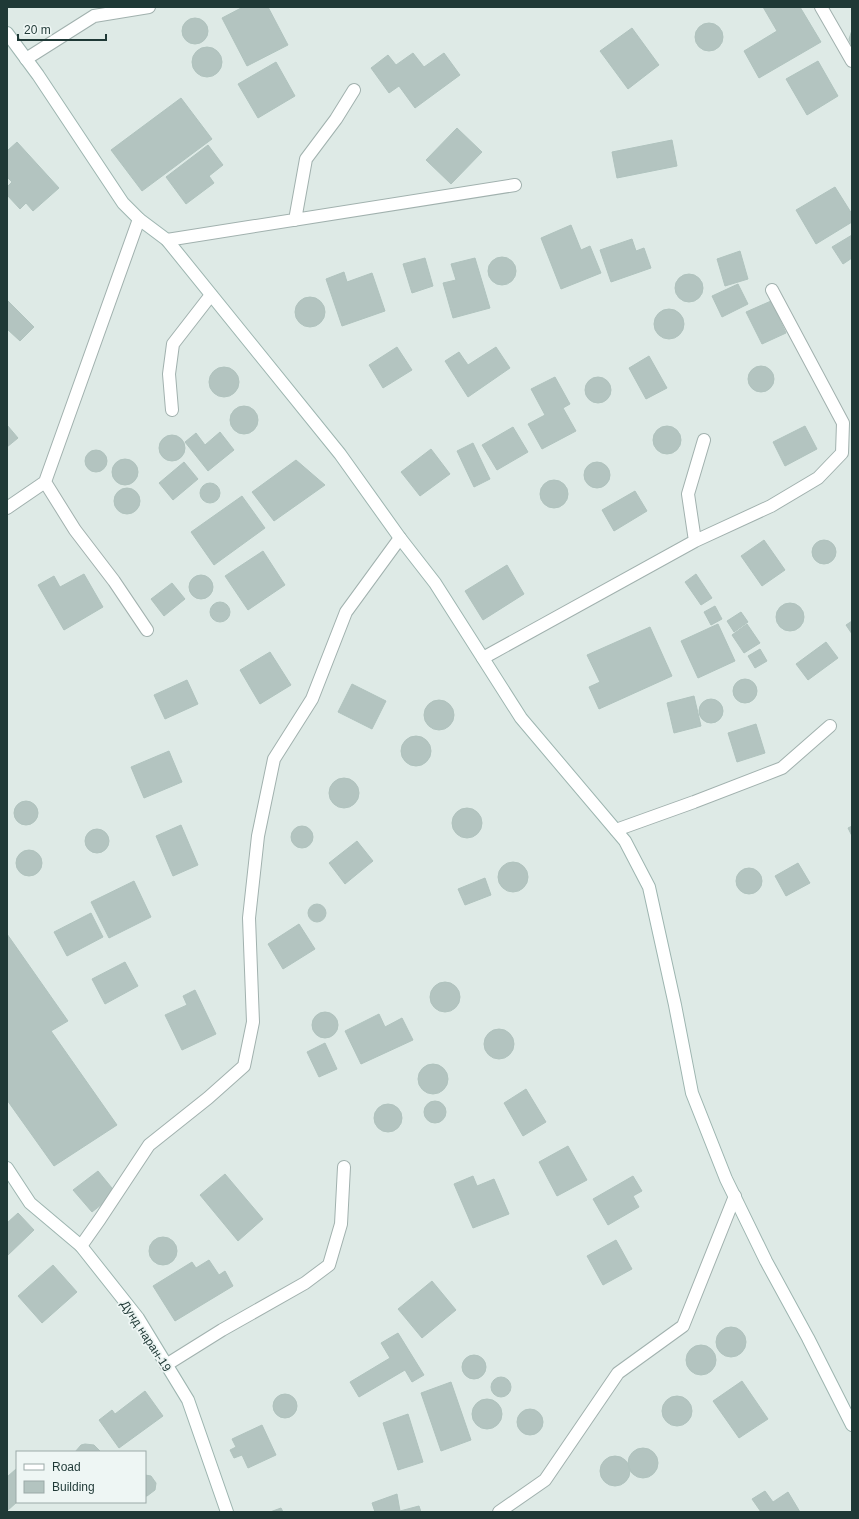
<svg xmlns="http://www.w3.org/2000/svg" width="859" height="1519" font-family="Helvetica,sans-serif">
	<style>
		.building { fill: #b3c4c0; stroke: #b0c3be }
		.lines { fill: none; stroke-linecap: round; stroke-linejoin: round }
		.street-casing { stroke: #a1b1ae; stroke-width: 14 }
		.secondary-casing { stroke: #9db5b0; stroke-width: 14 }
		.street { stroke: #fff; stroke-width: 12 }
		.secondary { stroke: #fff; stroke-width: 12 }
		.labels { text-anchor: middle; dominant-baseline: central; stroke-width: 3.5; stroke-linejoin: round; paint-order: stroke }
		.street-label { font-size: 12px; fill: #1f3936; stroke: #eef6f4 }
	</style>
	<rect width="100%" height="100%" fill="#deeae6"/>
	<path class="building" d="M243,7H268L288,45L247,66L222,18Z
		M763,7H800L821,42L759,78L744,51L777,31Z
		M182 31a13 13 0 1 1 26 0a13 13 0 1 1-26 0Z
		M695 37a14 14 0 1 1 28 0a14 14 0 1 1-28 0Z
		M632,28L659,65L628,89L600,51Z
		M852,30V47L849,39Z
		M192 62a15 15 0 1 1 30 0a15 15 0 1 1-30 0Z
		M413,53L424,67L444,53L460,75L415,108L399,86L389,93L371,68L388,55L396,65Z
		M818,61L838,96L807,115L786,79Z
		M276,62L295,96L258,118L238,84Z
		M181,98L212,139L142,191L111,150Z
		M457,128L482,152L451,184L426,160Z
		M672,140L677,166L617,178L612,152Z
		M17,142L59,188L33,211L26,203L20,209L7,195V187L12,182L7,177V151Z
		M208,145L223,165L209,176L214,183L186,204L166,177Z
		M835,187L852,214V222L816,244L796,210Z
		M571,225L581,250L590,246L601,273L561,289L541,238Z
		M852,235V258L843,264L832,247Z
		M632,239L636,251L644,248L651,268L611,282L600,250Z
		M740,251L748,279L725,286L717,259Z
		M488 271a14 14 0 1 1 28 0a14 14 0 1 1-28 0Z
		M425,258L433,286L412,293L403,264Z
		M475,258L490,308L453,318L443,283L456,280L451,264Z
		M344,272L347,282L372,273L385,311L342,326L326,279Z
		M675 288a14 14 0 1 1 28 0a14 14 0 1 1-28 0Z
		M738,284L748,304L722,317L712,296Z
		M295 312a15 15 0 1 1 30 0a15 15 0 1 1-30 0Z
		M7,300L34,327L20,341L7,329Z
		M771,301L786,333L762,344L746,312Z
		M654 324a15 15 0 1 1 30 0a15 15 0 1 1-30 0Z
		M397,347L412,370L383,388L369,365Z
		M496,347L510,368L468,397L445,361L459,352L468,365Z
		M649,356L667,388L646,399L629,368Z
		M748 379a13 13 0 1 1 26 0a13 13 0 1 1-26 0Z
		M209 382a15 15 0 1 1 30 0a15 15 0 1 1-30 0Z
		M585 390a13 13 0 1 1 26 0a13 13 0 1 1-26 0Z
		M555,377L570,404L563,408L576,431L542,449L528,424L545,415L531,389Z
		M230 420a14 14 0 1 1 28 0a14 14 0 1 1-28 0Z
		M7,425L18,438L7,447Z
		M805,426L817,449L785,466L773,442Z
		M653 440a14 14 0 1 1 28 0a14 14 0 1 1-28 0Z
		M513,427L528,452L497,470L482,445Z
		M220,432L234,450L208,471L185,442L196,433L205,445Z
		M159 448a13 13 0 1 1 26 0a13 13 0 1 1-26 0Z
		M473,443L490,479L474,487L457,451Z
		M431,449L450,474L420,496L401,472Z
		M85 461a11 11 0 1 1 22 0a11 11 0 1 1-22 0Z
		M112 472a13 13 0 1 1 26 0a13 13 0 1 1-26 0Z
		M296,460L325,485L274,521L252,492Z
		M184,462L198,479L173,500L159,483Z
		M584 475a13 13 0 1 1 26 0a13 13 0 1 1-26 0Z
		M540 494a14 14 0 1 1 28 0a14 14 0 1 1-28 0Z
		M200 493a10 10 0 1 1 20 0a10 10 0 1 1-20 0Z
		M114 501a13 13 0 1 1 26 0a13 13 0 1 1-26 0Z
		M635,491L647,511L614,531L602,510Z
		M242,496L265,528L214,565L191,532Z
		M812 552a12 12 0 1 1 24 0a12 12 0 1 1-24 0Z
		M764,540L785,570L762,586L741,556Z
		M263,551L285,585L248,610L225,576Z
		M507,565L524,594L483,620L465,591Z
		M84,574L103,607L64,630L38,585L54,576L60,587Z
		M696,574L712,598L701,605L685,582Z
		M189 587a12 12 0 1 1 24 0a12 12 0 1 1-24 0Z
		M172,583L185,599L164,616L151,599Z
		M210 612a10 10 0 1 1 20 0a10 10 0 1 1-20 0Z
		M776 617a14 14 0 1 1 28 0a14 14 0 1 1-28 0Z
		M715,606L722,619L711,625L704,612Z
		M741,612L748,622L734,632L727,621Z
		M852,621V634L846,625Z
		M718,624L735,661L698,678L681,641Z
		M747,624L760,643L744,653L732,635Z
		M650,627L672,676L599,709L589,687L600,682L587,655Z
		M826,642L838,658L808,680L796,664Z
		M760,649L767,661L755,668L748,656Z
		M270,652L291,685L260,704L240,670Z
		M733 691a12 12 0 1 1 24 0a12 12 0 1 1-24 0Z
		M187,680L198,704L165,719L154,695Z
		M352,684L386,701L372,729L338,712Z
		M694,696L701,726L674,733L667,703Z
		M699 711a12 12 0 1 1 24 0a12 12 0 1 1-24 0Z
		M424 715a15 15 0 1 1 30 0a15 15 0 1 1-30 0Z
		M756,724L765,753L737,762L728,733Z
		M401 751a15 15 0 1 1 30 0a15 15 0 1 1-30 0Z
		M169,751L182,782L144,798L131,767Z
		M329 793a15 15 0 1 1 30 0a15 15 0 1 1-30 0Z
		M14 813a12 12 0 1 1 24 0a12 12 0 1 1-24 0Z
		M452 823a15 15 0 1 1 30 0a15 15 0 1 1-30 0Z
		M181,825L198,865L173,876L156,836Z
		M291 837a11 11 0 1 1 22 0a11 11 0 1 1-22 0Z
		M852,826V836L848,828Z
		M85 841a12 12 0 1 1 24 0a12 12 0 1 1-24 0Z
		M357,841L373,861L345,884L329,863Z
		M16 863a13 13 0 1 1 26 0a13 13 0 1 1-26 0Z
		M498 877a15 15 0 1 1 30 0a15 15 0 1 1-30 0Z
		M798,863L810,883L786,896L775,876Z
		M736 881a13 13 0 1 1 26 0a13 13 0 1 1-26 0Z
		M485,878L491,895L465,905L458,889Z
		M134,881L151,917L109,938L91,902Z
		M308 913a9 9 0 1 1 18 0a9 9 0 1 1-18 0Z
		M91,913L103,937L67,956L54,932Z
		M299,924L315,949L283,969L268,944Z
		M7,934L68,1021L51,1031L117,1125L54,1166L7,1100Z
		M125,962L138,986L105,1004L92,979Z
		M430 997a15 15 0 1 1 30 0a15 15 0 1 1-30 0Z
		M195,990L216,1034L182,1050L165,1015L187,1005L183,996Z
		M312 1025a13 13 0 1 1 26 0a13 13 0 1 1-26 0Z
		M379,1014L385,1027L402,1018L413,1040L361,1064L345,1031Z
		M484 1044a15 15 0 1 1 30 0a15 15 0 1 1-30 0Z
		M325,1043L337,1069L319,1077L307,1052Z
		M418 1079a15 15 0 1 1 30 0a15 15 0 1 1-30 0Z
		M526,1089L546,1122L523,1136L504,1103Z
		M424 1112a11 11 0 1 1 22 0a11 11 0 1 1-22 0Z
		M374 1118a14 14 0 1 1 28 0a14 14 0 1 1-28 0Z
		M568,1146L587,1180L557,1196L539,1162Z
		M98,1171L116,1193L92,1212L73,1190Z
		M225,1174L263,1219L238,1241L200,1195Z
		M473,1176L477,1186L494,1179L509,1214L473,1228L454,1184Z
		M633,1176L642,1191L633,1196L639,1207L608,1225L593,1199Z
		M18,1213L34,1230L7,1256V1223Z
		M149 1251a14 14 0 1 1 28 0a14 14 0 1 1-28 0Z
		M616,1240L632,1269L603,1285L587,1256Z
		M209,1260L219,1275L225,1271L233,1286L175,1321L153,1286L192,1262L196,1268Z
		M53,1265L77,1292L42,1323L18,1296Z
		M432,1281L456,1310L422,1338L398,1309Z
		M716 1342a15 15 0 1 1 30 0a15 15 0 1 1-30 0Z
		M398,1333L424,1375L412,1382L405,1370L359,1397L350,1382L390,1358L381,1343Z
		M686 1360a15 15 0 1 1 30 0a15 15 0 1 1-30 0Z
		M462 1367a12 12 0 1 1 24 0a12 12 0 1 1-24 0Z
		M491 1387a10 10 0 1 1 20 0a10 10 0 1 1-20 0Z
		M742,1381L768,1419L739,1438L713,1401Z
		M451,1382L471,1440L441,1451L421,1393Z
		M145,1391L163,1416L119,1448L99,1420L112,1410L115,1414Z
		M273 1406a12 12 0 1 1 24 0a12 12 0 1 1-24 0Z
		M662 1411a15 15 0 1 1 30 0a15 15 0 1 1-30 0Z
		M472 1414a15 15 0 1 1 30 0a15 15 0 1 1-30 0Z
		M517 1422a13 13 0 1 1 26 0a13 13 0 1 1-26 0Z
		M408,1414L423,1462L398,1470L383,1423Z
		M262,1425L276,1455L248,1468L242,1455L234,1458L230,1450L236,1447L232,1439Z
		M85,1444L94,1445L101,1452H75L81,1445Z
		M628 1463a15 15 0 1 1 30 0a15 15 0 1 1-30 0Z
		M600 1471a15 15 0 1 1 30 0a15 15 0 1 1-30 0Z
		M16,1469L17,1502L7,1511V1477Z
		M145,1475L151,1476L156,1483L155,1490L147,1496H145Z
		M765,1491L773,1502L788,1492L800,1512H761L752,1499Z
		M397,1494L400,1511L419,1506L421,1512H375L372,1503Z
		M281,1508L283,1512H270Z"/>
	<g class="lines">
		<g class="street-casing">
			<path id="street" d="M821,7L852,61
				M26,59L94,16L149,7
				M139,219L45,482L75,530L114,581L147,630
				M295,220L306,159L336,119L354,90
				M167,240L515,185
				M172,410L169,374L173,344L211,295
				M7,508L45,482
				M695,541L688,494L704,440
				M483,658L695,541L771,506L818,478L842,453L843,423L772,290
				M616,830L694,802L782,768L830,726
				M81,1246L100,1219L149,1145L208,1098L244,1066L253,1022L249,918L258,836L274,759L312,699L346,612L400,538
				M166,1365L222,1330L305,1283L329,1265L341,1224L344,1167
				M499,1512L545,1480L618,1373L683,1326L735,1196"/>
		</g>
		<g class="secondary-casing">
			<path id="secondary" d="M7,33L38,75L123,203L139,219L167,240L340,454L400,538L435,583L521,718L625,841L649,887L675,1005L692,1093L726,1179L766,1261L808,1338L852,1425
				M7,1168L30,1203L81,1246L138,1318L188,1400L227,1512"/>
		</g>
		<use href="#street" class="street"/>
		<use href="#secondary" class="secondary"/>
	</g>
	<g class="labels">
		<g class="street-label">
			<text transform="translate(146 1336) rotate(57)">Дунд наран-19</text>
		</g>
	</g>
	<rect width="859" height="1519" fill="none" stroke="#1f3936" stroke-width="16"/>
	<rect x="16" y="1451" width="130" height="52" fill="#eef6f4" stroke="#9baaa8"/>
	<rect x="24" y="1464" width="20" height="6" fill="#ffffff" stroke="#9baaa8"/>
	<text x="52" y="1471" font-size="12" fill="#1f3936">Road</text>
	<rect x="24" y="1481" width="20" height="12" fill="#b3c4c0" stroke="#9baaa8"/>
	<text x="52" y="1491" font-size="12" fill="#1f3936">Building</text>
	<path d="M18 34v6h88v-6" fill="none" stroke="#1f3936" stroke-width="2"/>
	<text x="24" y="34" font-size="12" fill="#1f3936" stroke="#eef6f4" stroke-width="3" paint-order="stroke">20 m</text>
</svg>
